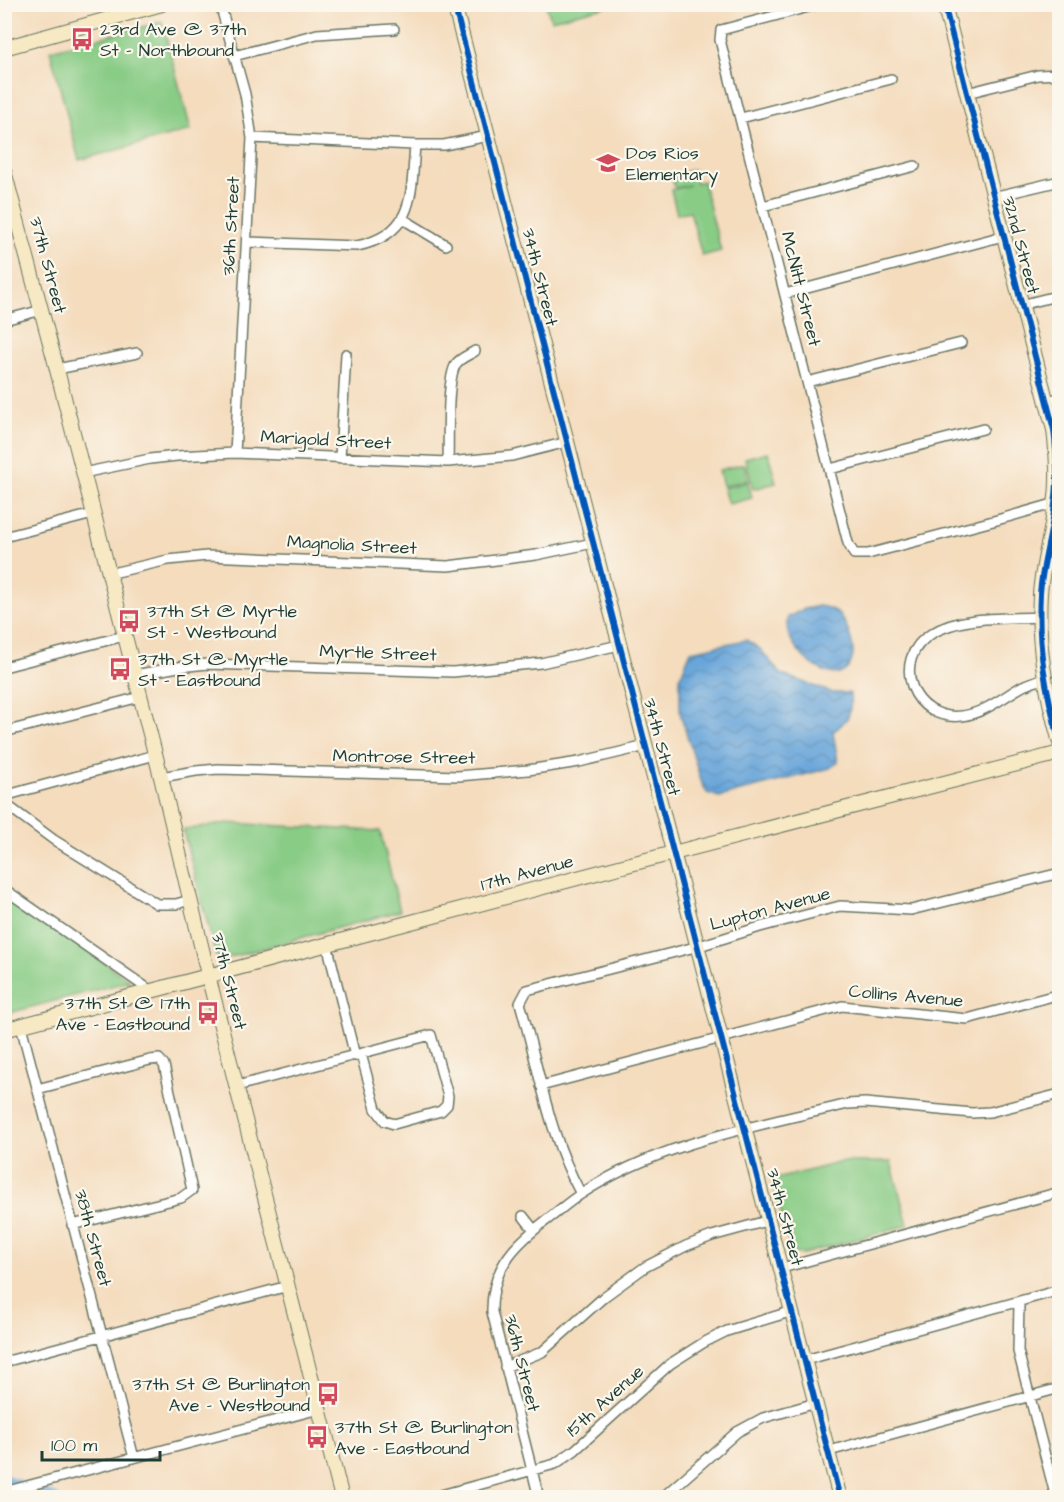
<svg xmlns="http://www.w3.org/2000/svg" width="1064" height="1502" font-family="'Architects Daughter',sans-serif">
	<style>
		.green { fill: #89cc86; stroke: #54845d; stroke-width: 1.5 }
		.water { fill: url(#water-waves); stroke: #447287; stroke-width: 1.5 }
		.lines { fill: none; stroke-linecap: round; stroke-linejoin: round }
		.canal { stroke: #69a6da; stroke-width: 8 }
		.street-casing { stroke: #6a7564; stroke-width: 12 }
		.secondary-casing { stroke: #6a7564; stroke-width: 16 }
		.street { stroke: #fff; stroke-width: 9 }
		.secondary { stroke: #f6e9c3; stroke-width: 14 }
		.cycleway-casing { stroke: #fbf7ec; stroke-width: 10 }
		.cycleway { stroke: #0057b8; stroke-width: 6 }
		.labels { text-anchor: middle; dominant-baseline: central; stroke-width: 4.5; stroke-linejoin: round; paint-order: stroke }
		.poi-label { font-size: 18px; fill: #1f3d34; stroke: #fbf7ec; text-anchor: start }
		.street-label { font-size: 18px; fill: #1f3d34; stroke: #fbf7ec }
	</style>
	<defs>
		<pattern id="water-waves" width="16" height="10" patternUnits="userSpaceOnUse" patternTransform="scale(1.5)"><rect width="16" height="10" fill="#69a6da"/><path d="M0 5q4-4 8 0t8 0" fill="none" stroke="#5688b2"/></pattern>
	</defs>
	<rect width="100%" height="100%" fill="#fbf7ec"/>
	<filter id="ink" filterUnits="userSpaceOnUse"><feTurbulence type="fractalNoise" baseFrequency=".0167" numOctaves="2"/><feDisplacementMap in="SourceGraphic" scale="12" xChannelSelector="R" yChannelSelector="G"/><feConvolveMatrix kernelMatrix="1 2 1 2 8 2 1 2 1" color-interpolation-filters="sRGB"/></filter>
	<filter id="wash" filterUnits="userSpaceOnUse"><feTurbulence type="fractalNoise" baseFrequency=".008" numOctaves="4" result="noise"/><feDisplacementMap in="SourceGraphic" scale="24" xChannelSelector="R" yChannelSelector="G"/><feGaussianBlur stdDeviation="1.35" result="paint"/><feColorMatrix in="noise" values="0 0 0 0 0 0 0 0 0 0 0 0 0 0 0 0 0 1.4 0 .05"/><feComposite in="paint" operator="in"/></filter>
	<g filter="url(#wash)">
		<rect width="100%" height="100%" fill="#f4dcbd"/>
		<path class="green" d="M546,5V4L612,5L551,20Z
			M162,22L191,130L79,160L50,50Z
			M693,170L696,183L703,181L721,251L702,256L690,211L677,214L671,190L690,185L675,188L671,175Z
			M768,452L776,483L753,489L745,458Z
			M744,464L748,480L723,486L719,470Z
			M748,482L752,498L728,504L723,488Z
			M227,823L380,831L400,911L224,959L216,956L183,830Z
			M5,893L130,981L5,1014Z
			M842,1162H891L908,1225L803,1254L792,1253L772,1180Z"/>
		<path class="water" d="M819,606C827,607 835,610 840,616C847,625 856,647 852,659C844,688 813,668 801,654C792,643 784,632 788,617L804,609Z
			M746,640L760,649L781,674L833,693H850C852,715 849,719 833,732L838,762L830,768L719,797L707,793L702,784L680,713V677L691,651Z"/>
		<g class="lines">
			<path class="canal" d="M4,1478L17,1483
				M34,1490L56,1498"/>
		</g>
	</g>
	<g filter="url(#ink)">
		<g class="lines">
			<g class="street-casing">
				<path id="street" d="M220,4L245,94L252,138L235,453
					M820,4L721,30L720,40L848,543L854,554H868L997,520L1060,502
					M234,56L317,34L394,29
					M967,93L1038,75L1060,74
					M741,118L891,79
					M252,138L415,145H444L488,136
					M993,197L1060,181
					M763,206L915,166
					M403,219L446,245
					M247,242L357,246C415,234 411,194 415,145
					M785,294L1003,236
					M1021,305L1060,295
					M4,320L42,310
					M57,369L137,353
					M807,382L961,343
					M1047,401L1060,398
					M340,458L346,354
					M448,462C449,442 446,379 456,364C460,358 469,355 475,351
					M830,469L983,429
					M83,473L150,459L177,456L235,453L448,462L512,456L567,442
					M4,537L93,514
					M108,574L168,560L207,556L448,566L536,555L593,543
					M1039,617C1005,619 961,615 931,634C889,660 913,722 962,716C985,713 1003,697 1023,686C1030,683 1037,681 1044,678
					M4,667L124,636
					M135,675L178,667L208,664L453,672L541,663L619,645
					M4,732L140,697
					M161,777L196,771L218,769L458,776L528,770L579,762L646,746
					M4,796L155,755
					M4,803L54,840L157,904H176L190,900
					M4,889L151,991
					M327,944L355,1056
					M21,1026L134,1458
					M237,1086L431,1035L448,1096L447,1105L441,1111L394,1124L385,1121L376,1109L361,1054
					M541,1086L842,1006L967,1019L1060,994
					M37,1089L150,1060L159,1059L164,1065L192,1190L181,1198L72,1225
					M581,1194C548,1134 539,1068 520,1003L527,990L699,946L760,927L840,906L911,910L1060,873
					M523,1216L534,1230
					M782,1268L1060,1192
					M1019,1303L1018,1351L1056,1498
					M805,1360L1060,1290
					M4,1362L288,1286
					M505,1367L542,1352L605,1296L645,1267L686,1246L712,1236L770,1220
					M829,1451L1060,1388
					M4,1492L319,1409
					M430,1498L555,1464L575,1450L670,1364L703,1343L727,1331L793,1311
					M539,1498L492,1312C491,1266 517,1242 552,1216C561,1209 570,1201 581,1194C660,1142 758,1126 848,1104L865,1103L972,1113L990,1112L1060,1094
					M662,1498L737,1432L763,1418L816,1403"/>
			</g>
			<g class="secondary-casing">
				<path id="secondary" d="M454,4L840,1498
					M944,4L1054,430C1057,455 1059,479 1055,504C1052,534 1042,564 1040,594C1037,647 1046,692 1060,743
					M4,48L162,4
					M4,171L54,358L161,777L211,987L342,1498
					M4,1030L623,866L1060,753"/>
			</g>
			<use href="#street" class="street"/>
			<use href="#secondary" class="secondary"/>
			<g class="cycleway-casing">
				<path id="cycleway" d="M454,4L840,1498
					M944,4L1054,430C1057,455 1059,479 1055,504C1052,534 1042,564 1040,594C1037,647 1046,692 1060,743"/>
			</g>
			<use href="#cycleway" class="cycleway"/>
		</g>
	</g>
	<defs>
		<g id="bus-bare" transform="scale(1.8)"><path d="M-5-6H5V4H4V6H2V4H-2V6H-4V4H-5ZM-3.5-4V0h7V-4ZM-3.5 1.2v1.5H-2V1.2ZM2 1.2v1.5H3.5V1.2Z" fill="#d1495b" stroke="#fbf7ec" stroke-width="2.5" paint-order="stroke"/></g>
		<g id="school-bare" transform="scale(1.8)"><path d="M0-5L7-2L0 1L-7-2ZM-4 1L0 2.5L4 1V4Q0 6-4 4Z" fill="#d1495b" stroke="#fbf7ec" stroke-width="2.5" paint-order="stroke"/></g>
	</defs>
	<g fill-rule="evenodd">
		<use href="#bus-bare" x="82" y="39"/>
		<use href="#school-bare" x="608" y="163"/>
		<use href="#bus-bare" x="129" y="621"/>
		<use href="#bus-bare" x="120" y="669"/>
		<use href="#bus-bare" x="208" y="1013"/>
		<use href="#bus-bare" x="328" y="1394"/>
		<use href="#bus-bare" x="317" y="1437"/>
	</g>
	<g class="labels">
		<g class="poi-label">
			<text x="100" y="29">23rd Ave @ 37th<tspan x="100" dy="21">St - Northbound</tspan></text>
			<text x="626" y="153">Dos Rios<tspan x="626" dy="21">Elementary</tspan></text>
			<text x="147" y="611">37th St @ Myrtle<tspan x="147" dy="21">St - Westbound</tspan></text>
			<text x="138" y="659">37th St @ Myrtle<tspan x="138" dy="21">St - Eastbound</tspan></text>
			<text x="190" y="1003" text-anchor="end">37th St @ 17th<tspan x="190" dy="21">Ave - Eastbound</tspan></text>
			<text x="310" y="1384" text-anchor="end">37th St @ Burlington<tspan x="310" dy="21">Ave - Westbound</tspan></text>
			<text x="335" y="1427">37th St @ Burlington<tspan x="335" dy="21">Ave - Eastbound</tspan></text>
		</g>
		<g class="street-label">
			<text transform="translate(231 226) rotate(-87)">36th Street</text>
			<text transform="translate(1021 245) rotate(75)">32nd Street</text>
			<text transform="translate(48 265) rotate(75)">37th Street</text>
			<text transform="translate(540 277) rotate(76)">34th Street</text>
			<text transform="translate(801 289) rotate(76)">McNitt Street</text>
			<text transform="translate(326 440) rotate(3)">Marigold Street</text>
			<text transform="translate(352 545) rotate(3)">Magnolia Street</text>
			<text transform="translate(378 653) rotate(2)">Myrtle Street</text>
			<text transform="translate(662 747) rotate(75)">34th Street</text>
			<text transform="translate(404 757) rotate(1)">Montrose Street</text>
			<text transform="translate(527 873) rotate(-15)">17th Avenue</text>
			<text transform="translate(770 909) rotate(-15)">Lupton Avenue</text>
			<text transform="translate(229 981) rotate(76)">37th Street</text>
			<text transform="translate(906 996) rotate(5)">Collins Avenue</text>
			<text transform="translate(785 1217) rotate(75)">34th Street</text>
			<text transform="translate(93 1238) rotate(75)">38th Street</text>
			<text transform="translate(522 1363) rotate(76)">36th Street</text>
			<text transform="translate(605 1401) rotate(-42)">15th Avenue</text>
		</g>
	</g>
	<rect width="1064" height="1502" fill="none" stroke="#fbf7ec" stroke-width="24"/>
	<path d="M42 1451v9h118v-9" fill="none" stroke="#1f3d34" stroke-width="3"/>
	<text x="51" y="1451" font-size="18" fill="#1f3d34" stroke="#fbf7ec" stroke-width="4.5" paint-order="stroke">100 m</text>
</svg>
